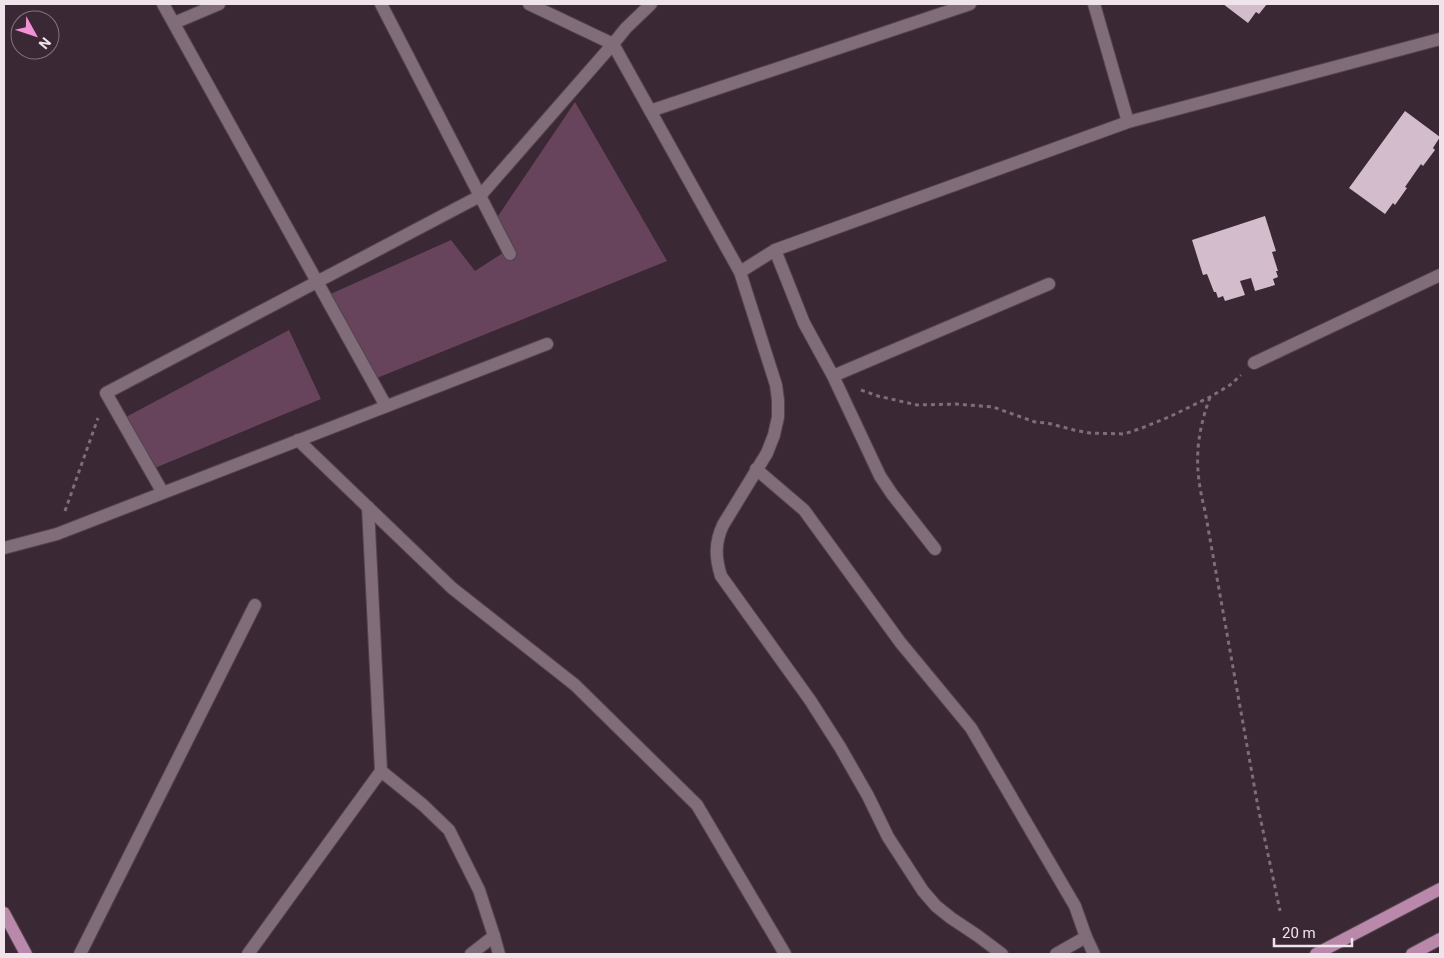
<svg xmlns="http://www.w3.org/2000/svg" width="1444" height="958" font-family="Roboto,sans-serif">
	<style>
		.green { fill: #67445c }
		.building { fill: #d3bccb }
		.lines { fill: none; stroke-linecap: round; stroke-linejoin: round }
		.lane-casing { stroke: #53444e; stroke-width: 14 }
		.street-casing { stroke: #53444e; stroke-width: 14 }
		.primary-casing { stroke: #53444e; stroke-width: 14 }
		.path { stroke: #7d6e78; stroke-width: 3; stroke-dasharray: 4 4; stroke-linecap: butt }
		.lane { stroke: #816c7a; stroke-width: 12 }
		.street { stroke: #816c7a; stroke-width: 12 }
		.primary { stroke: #b988aa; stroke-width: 12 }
	</style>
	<rect width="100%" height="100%" fill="#3a2835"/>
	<path class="green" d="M575,102L667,261L372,380L326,296L451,240L475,271L512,247L492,225Z
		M289,330L321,399L155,468L126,417Z"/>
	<path class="building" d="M1223,4H1267L1259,14L1256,12L1248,23Z
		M1405,111L1440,137L1433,148L1435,150L1423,166L1421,164L1405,187L1407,188L1395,205L1393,203L1385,214L1349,188Z
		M1265,216L1276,251L1272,252L1278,271H1276L1278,277L1273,279L1275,285L1255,291L1251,278L1240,281L1245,295L1225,301L1223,296L1218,298L1216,292H1214L1207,274L1203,275L1192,240Z"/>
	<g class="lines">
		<g class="lane-casing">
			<path id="lane" d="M368,507L381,771
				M494,936L499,954
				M1056,954L1086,937"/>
		</g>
		<g class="street-casing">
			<path id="street" d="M163,4L386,406
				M381,4L510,254
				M529,4L613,44L740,272L776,385L778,400V417L774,435L767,453L723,525C715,542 715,557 721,576L810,700L840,747L868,796L888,837L923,891L936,906L951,918L978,936L1002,954
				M1094,4L1128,122
				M174,23L219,4
				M650,111L970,4
				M775,250L804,323L833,376L880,476L892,494L935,549
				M740,272L775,250L1128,122L1440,39
				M1254,363L1440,275
				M833,376L1049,284
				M298,440L452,588L575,685L697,805L785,954
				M756,469L804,510L900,642L971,728L1075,906L1086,937L1094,954
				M163,493L106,393L480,196L613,44L626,28L651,4
				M4,548L57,534L547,344
				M80,954L255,605
				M248,954L381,771L423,805L449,830L479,890L494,936L471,954"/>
		</g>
		<g class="primary-casing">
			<path id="primary" d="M4,913L26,954
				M1316,954L1440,889
				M1412,954L1440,939"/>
		</g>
		<path class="path" d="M861,390L878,396L917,405L956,404L993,407L1035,422L1047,423L1074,430L1090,433L1124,434L1142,428L1169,417L1210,397L1230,385L1241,375
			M1210,397C1195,439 1194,468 1205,511L1258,807L1280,911
			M65,511L98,418"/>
		<use href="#lane" class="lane"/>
		<use href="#street" class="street"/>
		<use href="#primary" class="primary"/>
	</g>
	<rect width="1444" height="958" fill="none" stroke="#f0e4eb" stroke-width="10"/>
	<g transform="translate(35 35) rotate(130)"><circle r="24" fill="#3a2835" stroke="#83737e"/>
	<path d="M0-4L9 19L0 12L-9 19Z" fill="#f291d6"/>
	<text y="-8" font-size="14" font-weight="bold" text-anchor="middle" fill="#f0e4eb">N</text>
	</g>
	<path d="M1274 938v8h78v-8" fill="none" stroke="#f0e4eb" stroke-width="2.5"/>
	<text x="1282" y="938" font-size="15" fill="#f0e4eb" stroke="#3a2835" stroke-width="4" paint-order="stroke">20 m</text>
</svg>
